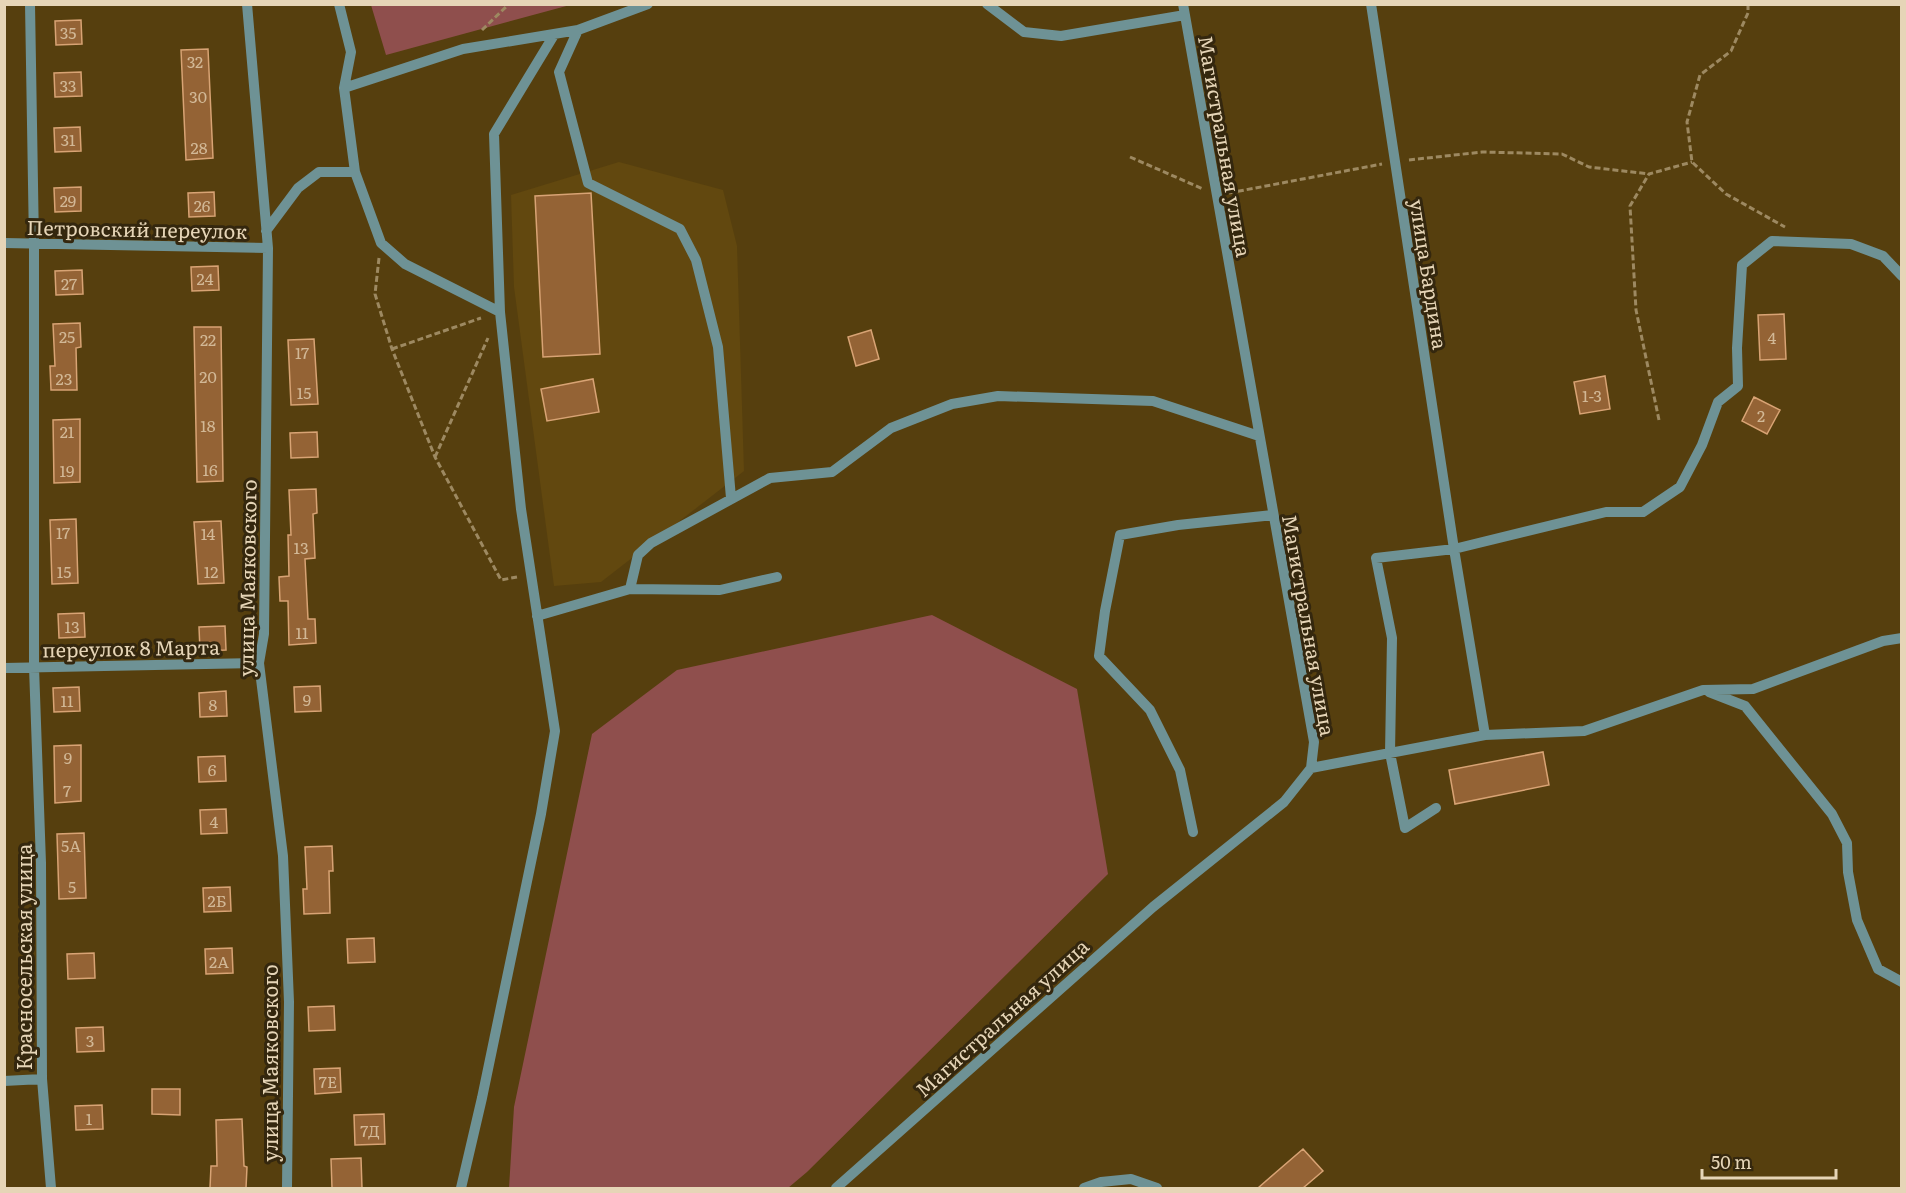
<svg xmlns="http://www.w3.org/2000/svg" width="1906" height="1193" font-family="Literata,serif">
	<style>
		.built { fill: #62480f }
		.green { fill: #8f4f4d }
		.building { fill: #946335; stroke: #d8a374; stroke-width: 1.5 }
		.lines { fill: none; stroke-linecap: round; stroke-linejoin: round }
		.path { stroke: #9d8961; stroke-width: 3; stroke-dasharray: 6 3; stroke-linecap: butt }
		.minor { stroke: #6e9295; stroke-width: 10 }
		.labels { text-anchor: middle; dominant-baseline: central; stroke-width: 6; stroke-linejoin: round; paint-order: stroke }
		.number-label { font-size: 16px; fill: #d2b896 }
		.street-label { font-size: 20px; fill: #e6d5b7; stroke: #34270e }
	</style>
	<rect width="100%" height="100%" fill="#563f0e"/>
	<path class="built" d="M619,162L723,190L737,246L744,471L601,582L554,586L514,287L511,195Z"/>
	<path class="green" d="M371,5V4L570,5L386,55Z
		M932,615L1077,689L1108,874L807,1172L788,1188H509L514,1107L592,734L677,670Z"/>
	<path class="building" d="M81,20L82,44L56,45L55,21Z
		M208,49L213,158L186,160L181,50Z
		M81,72L82,96L55,97L54,73Z
		M80,127L81,151L55,152L54,128Z
		M81,187V211L55,212L54,188Z
		M214,192L215,216L189,217L188,193Z
		M591,193L600,354L543,357L535,196Z
		M218,266L219,290L192,291L191,267Z
		M82,270L83,294L56,295L55,271Z
		M1784,314L1786,359L1760,360L1758,315Z
		M80,323L81,347L76,348L77,390H51L50,366H55L53,324Z
		M194,327H221L223,481L197,482Z
		M871,330L879,359L856,366L848,337Z
		M314,339L318,404L291,405L288,340Z
		M1605,376L1610,409L1580,414L1574,382Z
		M593,379L599,412L547,421L541,389Z
		M1754,397L1780,410L1767,434L1742,421Z
		M80,419V482L54,483L53,420Z
		M317,432L318,457L291,458L290,433Z
		M316,489L317,513L313,514L315,558L305,559L308,619H315L316,643L289,645L288,601H280L279,577L289,576L288,535H291L289,490Z
		M76,519L78,583L52,584L50,520Z
		M221,521L224,583L198,584L194,522Z
		M84,613L85,637L59,638L58,614Z
		M225,626L226,650L200,651L199,627Z
		M320,686L321,711L295,712L294,687Z
		M79,687L80,711L54,712L53,688Z
		M226,691L227,716L200,717L199,693Z
		M81,745V801L55,803L54,746Z
		M1543,752L1549,785L1455,804L1449,770Z
		M225,756L226,781L199,782L198,757Z
		M226,809L227,833L201,834L200,810Z
		M84,833L86,898L59,899L57,834Z
		M332,846L333,871H329L330,913L304,914L303,889H307L305,847Z
		M230,887L231,911L204,912L203,888Z
		M374,938L375,962L348,963L347,939Z
		M232,948L233,973L206,974L205,949Z
		M94,953L95,978L68,979L67,954Z
		M334,1006L335,1030L309,1031L308,1007Z
		M103,1027L104,1051L77,1052L76,1028Z
		M340,1068L341,1092L315,1094L314,1069Z
		M152,1089H180V1115L152,1114Z
		M102,1105L103,1129L76,1130L75,1106Z
		M384,1114L385,1144L355,1145L354,1115Z
		M242,1119L244,1166L247,1167L246,1188H210L211,1166H217L216,1120Z
		M1303,1149L1323,1171L1303,1188H1258Z
		M361,1158L362,1188H332L331,1159Z"/>
	<g class="lines">
		<path class="path" d="M1748,4V13L1731,51L1700,75L1687,122L1692,162L1726,194L1785,227
			M482,30L509,4
			M1130,157L1203,189
			M1409,160L1482,152L1562,154L1589,167L1649,174
			M1229,193L1382,164
			M379,258L375,294L392,349L435,457L501,580L517,577
			M392,349L481,318
			M1659,420L1636,310L1630,206L1649,174L1692,162
			M435,457L488,338"/>
		<path class="minor" d="M30,4L34,244V667L41,863L42,1079L51,1188
			M247,4L268,248L264,634L259,663L283,856L289,1002L287,1188
			M339,4L351,52L344,88L355,172
			M987,4L1024,32L1061,36L1185,15
			M1371,4L1454,549L1485,735L1584,731L1703,690L1753,689L1883,641L1902,638
			M578,30L559,72L588,183L680,229L696,260L718,347L731,498
			M344,88L463,49L578,30L648,4
			M266,231L298,188L319,172H355L381,243L405,264L500,312L521,509L555,731L541,814L482,1098L461,1188
			M4,243L268,248
			M500,312L494,134L554,35
			M630,589L720,590L777,577
			M537,616L630,589L638,555L651,543L770,478L832,472L891,428L952,404L998,396L1153,401L1259,436
			M4,668L259,663
			M1709,692L1745,706L1832,814L1847,843L1848,872L1857,920L1878,969L1902,982
			M1311,768L1485,735
			M1436,808L1405,828L1390,753L1392,638L1376,558L1454,549L1606,512H1643L1680,487L1702,445L1718,402L1738,386L1737,348L1742,265L1772,241L1851,244L1883,256L1902,276
			M1193,832L1180,770L1150,710L1099,656L1105,611L1120,535L1178,525L1273,515
			M4,1081L42,1079
			M836,1188L1153,907L1284,802L1311,768L1314,742L1183,4
			M1084,1188L1101,1182L1131,1179L1157,1188"/>
	</g>
	<g class="labels">
		<g class="number-label">
			<text x="68" y="32">35</text>
			<text x="195" y="61">32</text>
			<text x="68" y="85">33</text>
			<text x="198" y="96">30</text>
			<text x="68" y="139">31</text>
			<text x="199" y="147">28</text>
			<text x="68" y="200">29</text>
			<text x="202" y="205">26</text>
			<text x="205" y="278">24</text>
			<text x="69" y="283">27</text>
			<text x="67" y="336">25</text>
			<text x="1772" y="337">4</text>
			<text x="208" y="339">22</text>
			<text x="302" y="352">17</text>
			<text x="208" y="376">20</text>
			<text x="64" y="378">23</text>
			<text x="304" y="392">15</text>
			<text x="1592" y="395">1-3</text>
			<text x="1761" y="415">2</text>
			<text x="208" y="425">18</text>
			<text x="67" y="431">21</text>
			<text x="210" y="469">16</text>
			<text x="67" y="470">19</text>
			<text x="63" y="532">17</text>
			<text x="208" y="533">14</text>
			<text x="301" y="547">13</text>
			<text x="64" y="571">15</text>
			<text x="211" y="571">12</text>
			<text x="72" y="626">13</text>
			<text x="302" y="632">11</text>
			<text x="307" y="699">9</text>
			<text x="67" y="700">11</text>
			<text x="213" y="704">8</text>
			<text x="68" y="757">9</text>
			<text x="212" y="769">6</text>
			<text x="67" y="790">7</text>
			<text x="214" y="821">4</text>
			<text x="71" y="845">5А</text>
			<text x="72" y="886">5</text>
			<text x="217" y="900">2Б</text>
			<text x="219" y="961">2А</text>
			<text x="90" y="1040">3</text>
			<text x="328" y="1081">7Е</text>
			<text x="89" y="1118">1</text>
			<text x="370" y="1130">7Д</text>
		</g>
		<g class="street-label">
			<text transform="translate(1226 146) rotate(80)">Магистральная улица</text>
			<text transform="translate(137 228) rotate(1)">Петровский переулок</text>
			<text transform="translate(1430 274) rotate(81)">улица Бардина</text>
			<text transform="translate(246 578) rotate(-89)">улица Маяковского</text>
			<text transform="translate(1310 625) rotate(80)">Магистральная улица</text>
			<text transform="translate(131 647) rotate(-1)">переулок 8 Марта</text>
			<text transform="translate(23 957) rotate(-90)">Красносельская улица</text>
			<text transform="translate(1001 1017) rotate(-42)">Магистральная улица</text>
			<text transform="translate(269 1063) rotate(-90)">улица Маяковского</text>
		</g>
	</g>
	<rect width="1906" height="1193" fill="none" stroke="#e6d5b7" stroke-width="12"/>
	<path d="M1702 1169v9h134v-9" fill="none" stroke="#e6d5b7" stroke-width="3"/>
	<text x="1711" y="1169" font-size="18" fill="#e6d5b7" stroke="#34270e" stroke-width="4.5" paint-order="stroke">50 m</text>
</svg>
